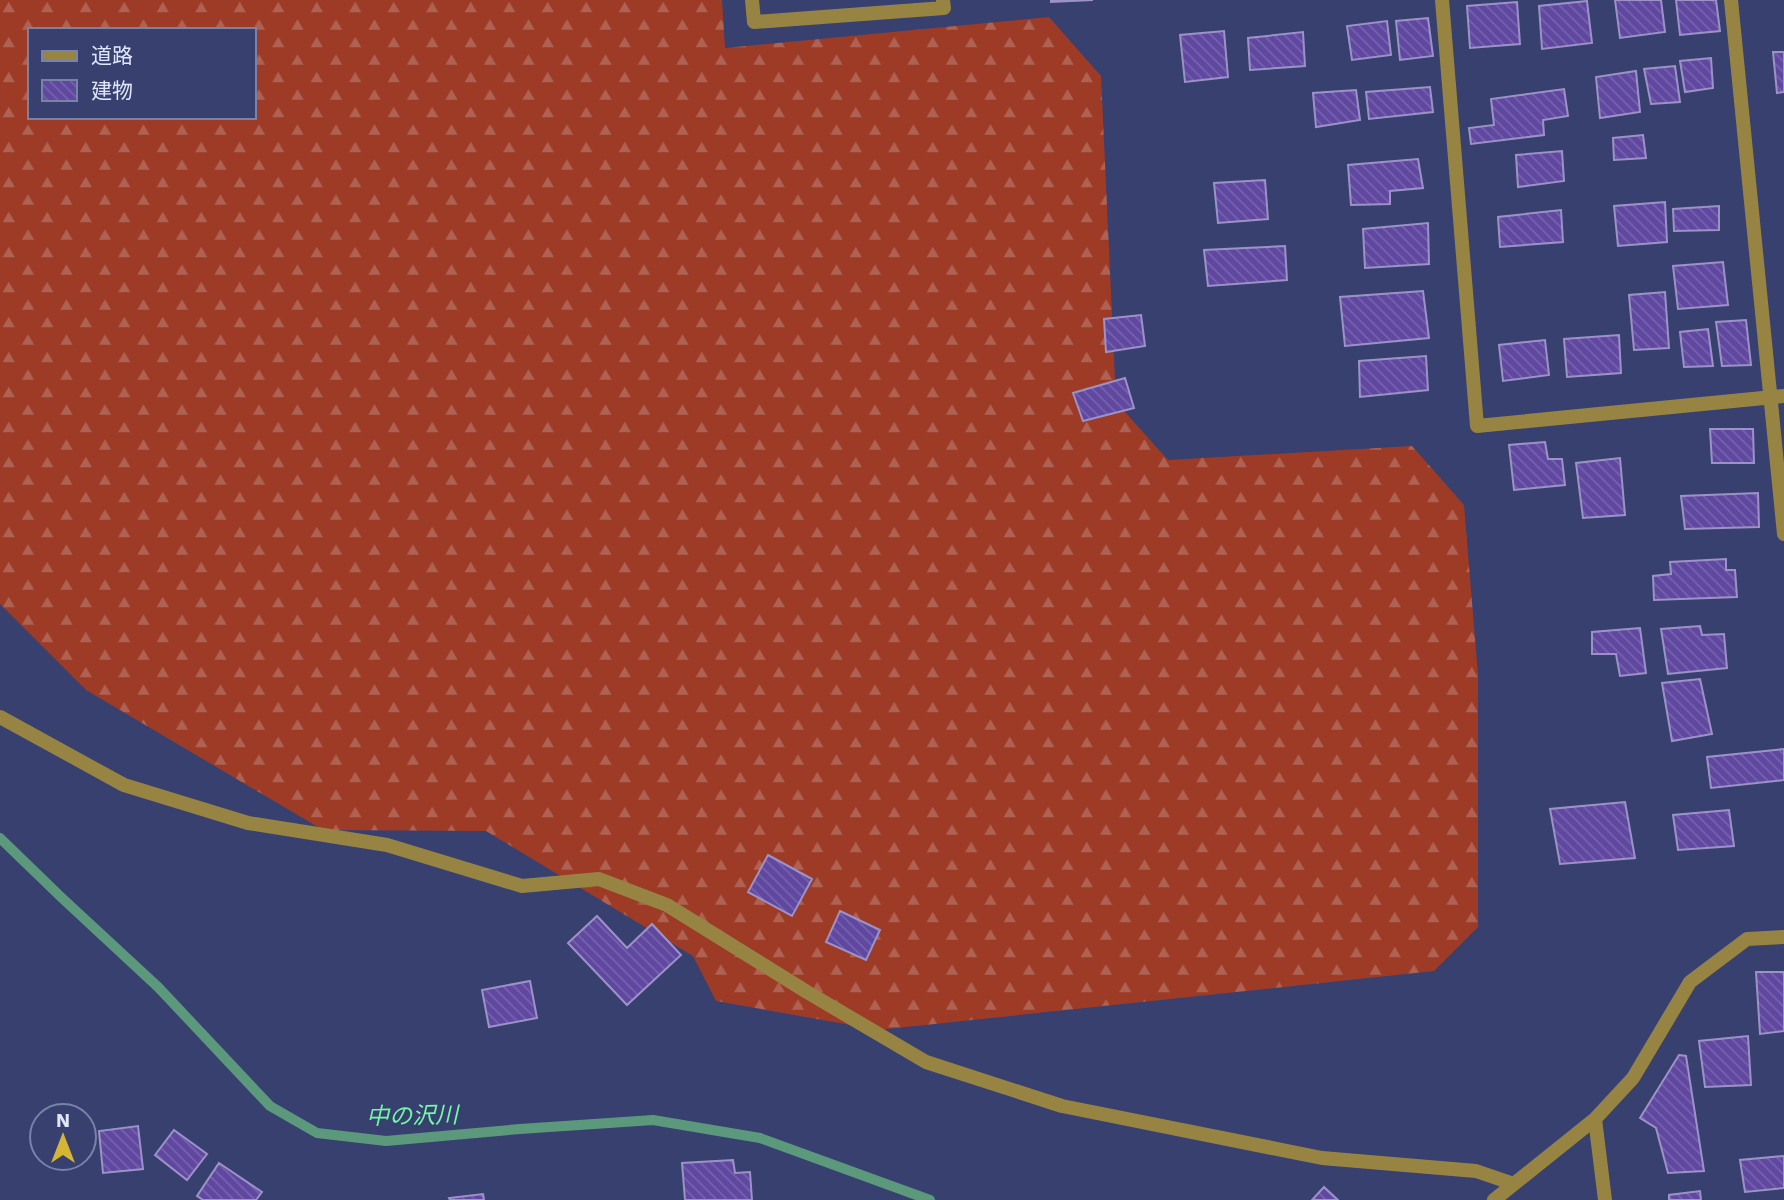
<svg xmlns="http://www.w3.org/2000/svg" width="1784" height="1200" font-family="'Work Sans','Noto Sans JP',sans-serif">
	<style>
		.forest { fill: url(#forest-firs); fill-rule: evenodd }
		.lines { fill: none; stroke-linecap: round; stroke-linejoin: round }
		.stream { stroke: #5c987c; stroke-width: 10 }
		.building { fill: url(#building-back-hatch); stroke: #9d92c8; stroke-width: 2 }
		.street { stroke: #978442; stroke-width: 14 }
		.labels { text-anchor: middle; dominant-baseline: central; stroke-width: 5; stroke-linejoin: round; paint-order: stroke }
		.water-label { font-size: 23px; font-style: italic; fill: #73f9a4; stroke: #37406f }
	</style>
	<defs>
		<pattern id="forest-firs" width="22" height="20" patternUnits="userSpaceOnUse" patternTransform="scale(1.75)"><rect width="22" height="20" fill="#9d3b27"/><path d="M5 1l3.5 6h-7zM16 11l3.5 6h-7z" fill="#af6152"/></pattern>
		<pattern id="building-back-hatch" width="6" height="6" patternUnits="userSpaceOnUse" patternTransform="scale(1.75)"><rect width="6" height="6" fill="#6048a0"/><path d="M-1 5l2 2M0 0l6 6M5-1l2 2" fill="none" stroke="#7662ae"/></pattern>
	</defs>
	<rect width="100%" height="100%" fill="#37406f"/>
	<path class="forest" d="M0,0H722L725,48L1049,17L1101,76L1116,402L1168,460L1412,446L1464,505L1478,675V927L1434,971L878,1030L716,1001L693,956L486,831L323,830L86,690L0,604ZM30,30H254V117H30Z"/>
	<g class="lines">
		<path class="stream" d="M0,838L62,898L158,987L270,1106L317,1133L386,1141L520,1129L653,1120L760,1138L930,1200"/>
	</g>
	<path class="building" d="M1051,0H1093L1051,2Z
		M1615,0H1661L1665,32L1620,38Z
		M1676,0H1716L1720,31L1680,35Z
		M1587,1L1592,43L1542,49L1539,6Z
		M1517,2L1520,44L1470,48L1467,6Z
		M1428,18L1433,56L1400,60L1396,21Z
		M1387,21L1391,55L1352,60L1347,26Z
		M1224,31L1228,77L1185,82L1180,35Z
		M1303,32L1305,66L1250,70L1248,38Z
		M1773,52H1784V92L1777,93Z
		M1711,58L1713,88L1685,92L1680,61Z
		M1675,66L1680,102L1651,104L1644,69Z
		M1636,71L1640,112L1600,118L1596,77Z
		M1430,87L1433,112L1369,119L1366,92Z
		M1564,89L1568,116L1543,120L1544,135L1471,144L1469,128L1494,125L1491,99Z
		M1356,90L1360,120L1316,127L1313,93Z
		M1643,135L1646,158L1614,160L1613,138Z
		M1562,151L1564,181L1518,187L1516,155Z
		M1418,159L1423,188L1390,191V204L1351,205L1348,165Z
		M1265,180L1268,219L1218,223L1214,183Z
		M1665,202L1667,242L1618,246L1614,206Z
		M1719,206V230L1674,231L1673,209Z
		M1561,210L1563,242L1500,247L1498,217Z
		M1428,223L1429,264L1365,268L1363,229Z
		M1285,246L1287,280L1208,286L1204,250Z
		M1723,262L1728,305L1678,309L1673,266Z
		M1423,291L1429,338L1345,346L1340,297Z
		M1665,292L1669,348L1634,350L1629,295Z
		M1141,315L1145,346L1106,352L1104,319Z
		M1746,320L1751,365L1722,366L1716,322Z
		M1708,329L1713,366L1684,367L1680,332Z
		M1619,335L1621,373L1567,377L1564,339Z
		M1545,340L1549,375L1503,381L1499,345Z
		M1426,356L1428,390L1360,397L1359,361Z
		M1125,378L1134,408L1083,421L1073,393Z
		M1710,429H1753L1754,463H1712Z
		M1545,442L1548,459H1562L1565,485L1514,490L1509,445Z
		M1620,458L1625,515L1583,518L1576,463Z
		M1758,493L1759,527L1685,529L1681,496Z
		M1726,559V570H1735L1737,597L1654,600L1653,576L1671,574L1670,562Z
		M1700,626L1702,635L1724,634L1727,668L1668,674L1661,629Z
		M1640,628L1646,673L1620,676L1616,654H1592V632Z
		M1700,679L1712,734L1672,741L1662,683Z
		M1784,749V780L1711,788L1707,757Z
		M1625,802L1635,858L1560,864L1550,809Z
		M1729,810L1734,846L1678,850L1673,815Z
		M768,855L812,879L792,916L748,892Z
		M840,911L880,930L866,960L826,942Z
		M597,916L627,948L652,924L681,955L627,1005L568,943Z
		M1756,972H1784V1031L1760,1034Z
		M530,981L537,1018L489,1027L482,990Z
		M1748,1036L1751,1085L1705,1087L1699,1041Z
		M1679,1055L1686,1056L1704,1171L1668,1173L1656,1128L1640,1118Z
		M138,1126L143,1169L103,1173L99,1131Z
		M174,1130L207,1154L187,1180L155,1155Z
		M1784,1156V1188L1745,1192L1740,1160Z
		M733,1160L735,1173L750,1172L752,1200H685L682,1163Z
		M219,1163L262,1192L256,1200H203L197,1196Z
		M1324,1187L1338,1200H1312Z
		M1700,1191L1701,1200H1669V1195Z
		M483,1194L484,1200H450L449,1198Z"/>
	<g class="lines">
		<path class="street" d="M752,0L754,22L944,8L943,0
			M1442,0L1477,426L1784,396
			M1731,0L1784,534
			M0,717L124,785L248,823L387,845L522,886L599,879L667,905L807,992L926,1062L1062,1106L1322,1158L1476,1171L1514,1184
			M1595,1119L1605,1200
			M1494,1200L1595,1119L1633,1078L1690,982L1747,939L1784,937"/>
	</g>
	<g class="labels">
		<g class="water-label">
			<text transform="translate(412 1116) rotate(-1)">中の沢川</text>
		</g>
	</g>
	<rect x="28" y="28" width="228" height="91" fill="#37406f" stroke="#7a82a8" stroke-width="2"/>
	<rect x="42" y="51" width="35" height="10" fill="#978442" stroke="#7a82a8" stroke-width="2"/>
	<text x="91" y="63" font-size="21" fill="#dfe6fd">道路</text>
	<rect x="42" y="80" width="35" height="21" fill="url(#building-back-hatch)" stroke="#7a82a8" stroke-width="2"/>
	<text x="91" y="98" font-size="21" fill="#dfe6fd">建物</text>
	<g transform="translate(63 1137)"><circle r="33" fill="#37406f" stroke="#7a82a8" stroke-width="2"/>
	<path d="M0-5L12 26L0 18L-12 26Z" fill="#d6b534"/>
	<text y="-10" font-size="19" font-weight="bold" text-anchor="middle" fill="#dfe6fd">N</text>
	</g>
</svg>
